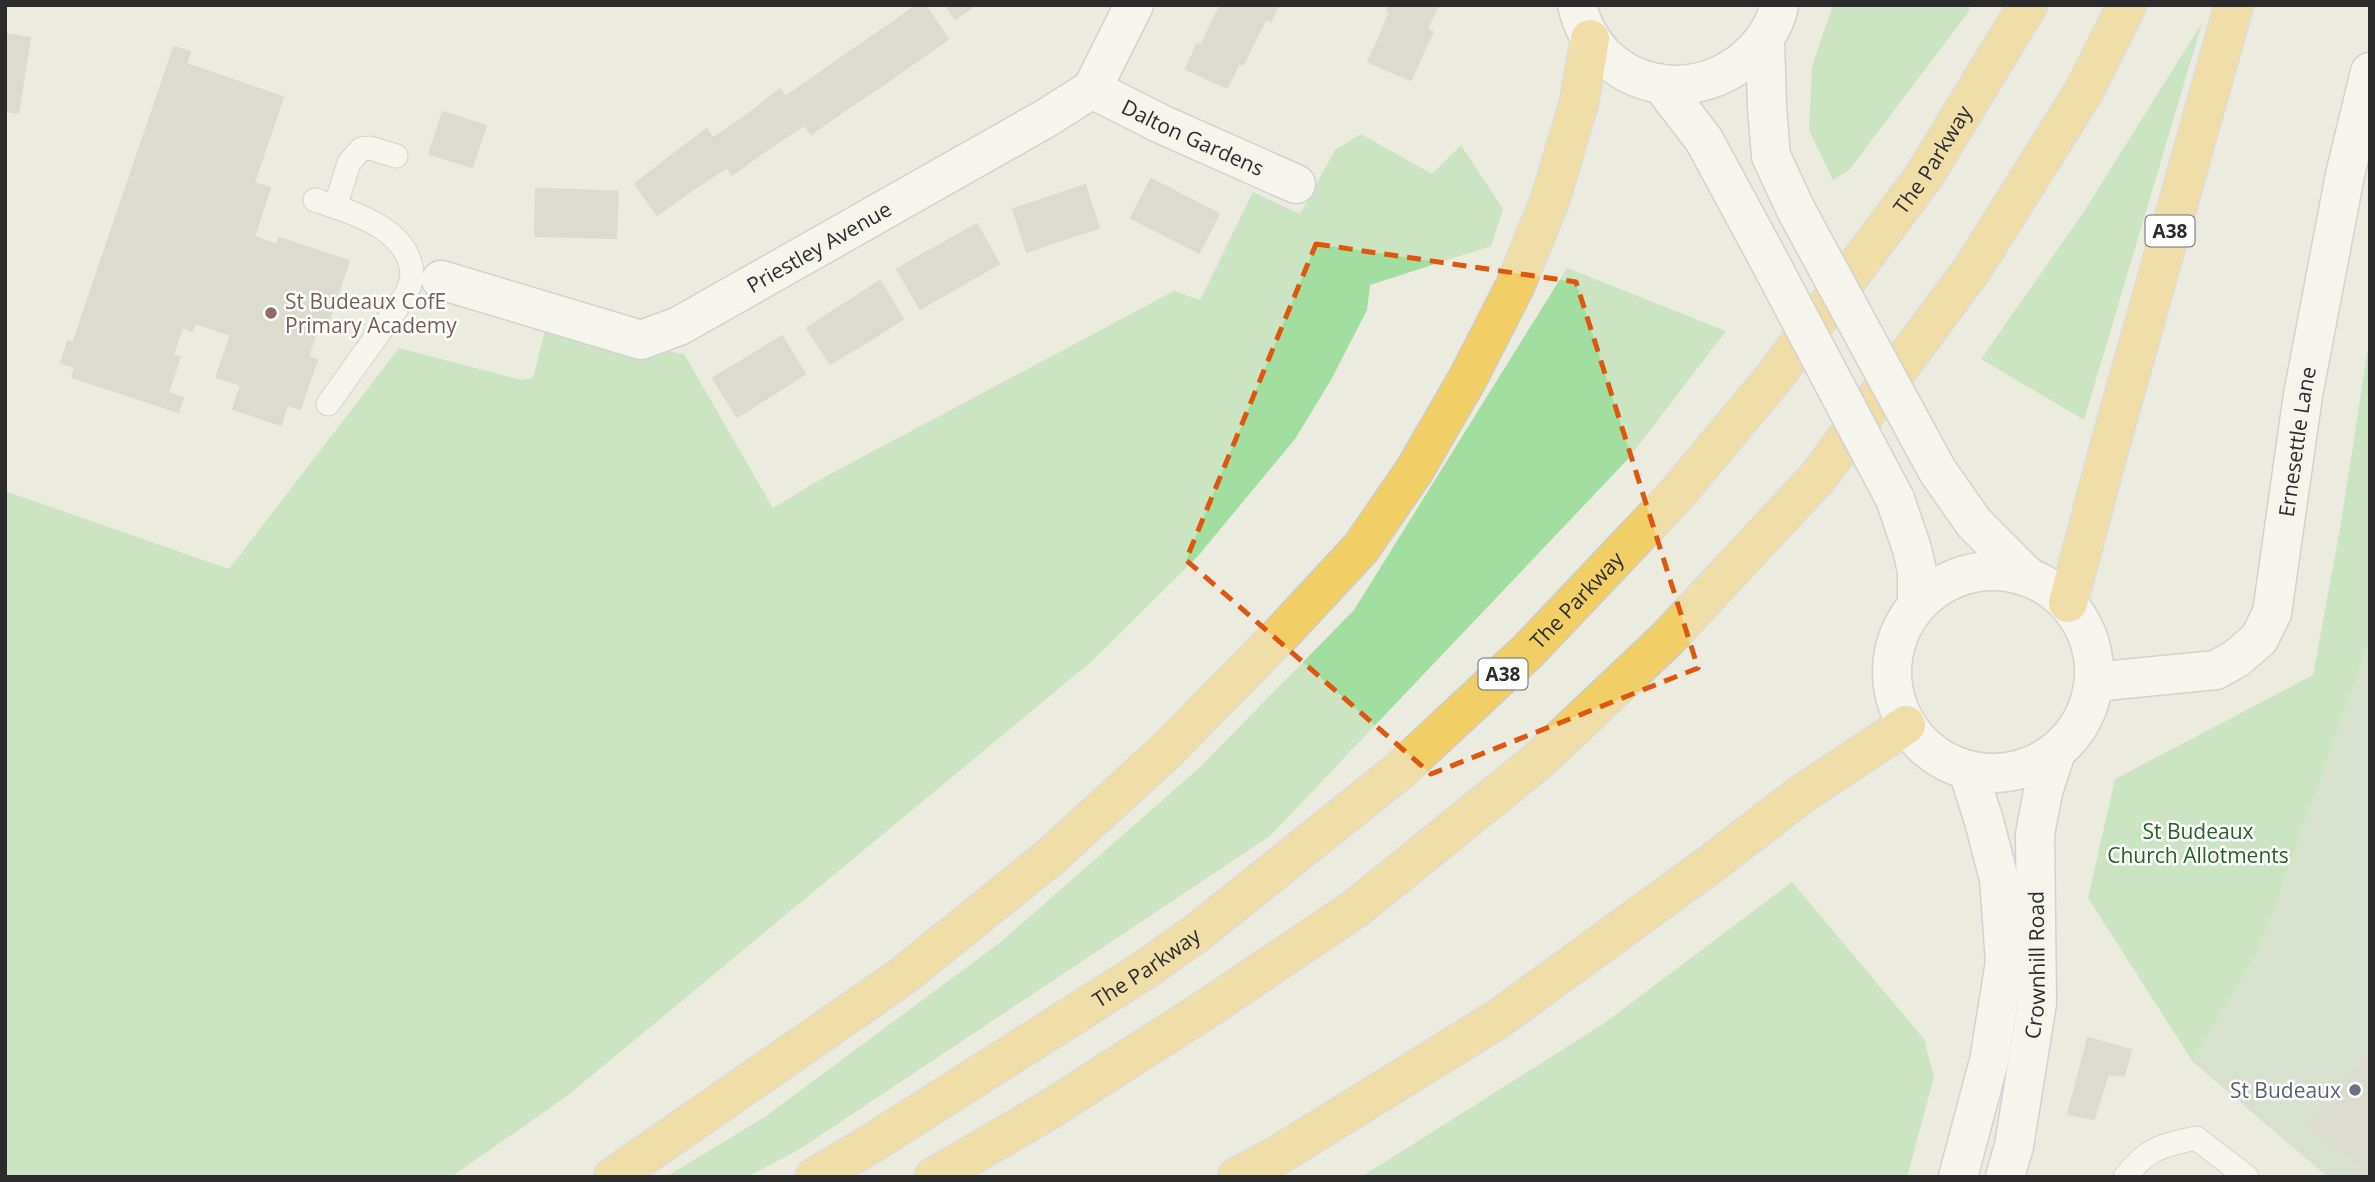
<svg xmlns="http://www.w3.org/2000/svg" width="2375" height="1182" font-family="'Open Sans',sans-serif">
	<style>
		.green { fill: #a2dea0 }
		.cemetery { fill: #bdd4b8 }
		.building { fill: #c8c7be; stroke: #c7c7b9; stroke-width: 2 }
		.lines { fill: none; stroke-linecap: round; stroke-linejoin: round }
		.lane-casing { stroke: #b4b2be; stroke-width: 25 }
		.street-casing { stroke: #b4b2be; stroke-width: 41 }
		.secondary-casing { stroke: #b4b2be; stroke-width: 41 }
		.highway-casing { stroke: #ccc; stroke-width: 41 }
		.lane { stroke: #fff; stroke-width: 23 }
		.street { stroke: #fff; stroke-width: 38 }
		.secondary { stroke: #fff; stroke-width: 38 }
		.highway { stroke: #f1ce66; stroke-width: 38 }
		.secondary-bridge-casing { stroke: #b4b2be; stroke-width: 41; stroke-linecap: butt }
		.secondary-bridge { stroke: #fff; stroke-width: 38 }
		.marked { fill: none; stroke: #df570e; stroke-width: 5; stroke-dasharray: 14 9; stroke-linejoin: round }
		.education-dot { fill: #8d6e63; stroke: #fff; stroke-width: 2.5 }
		.worship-dot { fill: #6b7280; stroke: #fff; stroke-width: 2.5 }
		.labels { text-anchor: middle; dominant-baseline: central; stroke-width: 5; stroke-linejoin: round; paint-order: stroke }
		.shield { fill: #fff; stroke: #6b6b6b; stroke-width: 2 }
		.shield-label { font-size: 19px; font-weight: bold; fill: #2c2c2c }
		.street-label { font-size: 21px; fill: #2c2c2c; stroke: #fff }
		.education-label { font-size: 21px; fill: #785e54; stroke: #fff; text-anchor: start }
		.park-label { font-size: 21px; fill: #216328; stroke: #fff }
		.worship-label { font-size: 21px; fill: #5b616d; stroke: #fff; text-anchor: end }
	</style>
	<rect width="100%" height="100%" fill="#ecebdf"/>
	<path class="green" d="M1833,5H1971L1967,14L1849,170L1833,180L1809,130L1812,66Z
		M2202,23L2084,420L1981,359L2081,216Z
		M1361,134L1432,174L1461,145L1503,209L1491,246L1370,285L1367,310L1331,380L1295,439L1198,556L1092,661L567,1096L451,1177H5V491L229,569L399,348L521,380L533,378L546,327L570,334L684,354L773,508L821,479L1174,291L1200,300L1253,192L1300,214L1335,150Z
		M1567,268L1726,331L1628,459L1270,836L800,1149L747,1177H666L766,1116L1002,941L1199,768L1354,610Z
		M2370,335V641L2259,951L2193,1062L2088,898L2115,779L2313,675L2341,523Z
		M1792,882L1924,1039L1934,1077L1907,1177H1361L1603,1024Z"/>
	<path class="cemetery" d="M2370,641V1177H2328L2193,1062L2259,951Z"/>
	<path class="building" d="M917,5H925L948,39L914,63L888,26Z
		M946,5H975L955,19Z
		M1221,5H1236L1266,19L1255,40L1213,20Z
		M1236,5H1278L1271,21Z
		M1389,5H1433L1437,7L1427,29L1390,12L1387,10Z
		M1390,12L1433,32L1422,55L1380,36Z
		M1213,20L1255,40L1243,65L1201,46Z
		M888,26L914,63L880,87L854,49Z
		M5,34L30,38L24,76L5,73Z
		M1380,36L1422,55L1411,80L1368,62Z
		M1197,44L1239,63L1227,88L1186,69Z
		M174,47L190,52L186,64L283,97L254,183L270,188L254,237L277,245L279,238L349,261L325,332L317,329L308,357L317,360L300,409L287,405L281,425L233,409L241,385L216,377L231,335L195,323L192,331L182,327L173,355L180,357L168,393L183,398L178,412L72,377L75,367L61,363L68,341L73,343Z
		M854,49L880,87L845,110L820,73Z
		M5,73L24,76L18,113L5,111Z
		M820,73L845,110L811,134L785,97Z
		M780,89L804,125L768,149L746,116Z
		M443,112L486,126L472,167L429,154Z
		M746,116L768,149L732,175L712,139Z
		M707,129L729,166L692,190L671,156Z
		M671,156L692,190L657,215L635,184Z
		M1151,179L1184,196L1164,235L1131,218Z
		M1085,185L1099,228L1061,240L1047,198Z
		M536,189L577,190L575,237L535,236Z
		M577,190L618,192L616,238L575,237Z
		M1184,196L1219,214L1199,253L1164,235Z
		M1047,198L1061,240L1027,252L1013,209Z
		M977,224L999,264L965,283L943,243Z
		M943,243L965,283L920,309L897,269Z
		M880,281L903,319L867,342L846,303Z
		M846,303L867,342L830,364L807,328Z
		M782,336L805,374L772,395L748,357Z
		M748,357L772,395L737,417L713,378Z
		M2088,1038L2131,1050L2124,1076L2108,1074L2094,1119L2068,1114Z
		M2370,1055V1175L2310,1125Z"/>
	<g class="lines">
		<g class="lane-casing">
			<path id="lane" d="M315,200C351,212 410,228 412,275C412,281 408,289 406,295L328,404
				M335,207L349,163L361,149L370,148L396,156
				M2125,1177C2149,1147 2161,1146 2196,1138L2247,1177"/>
		</g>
		<g class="street-casing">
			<g id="street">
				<path id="s1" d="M1092,89L1161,124L1296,184"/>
				<path id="s2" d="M441,280L641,340L679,326L1048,117L1092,89L1134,5"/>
				<path id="s3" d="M2094,682L2216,670L2237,658L2259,639L2272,613L2303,395L2345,175L2370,72"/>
			</g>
		</g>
		<g class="secondary-casing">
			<g id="secondary">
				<path d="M1577,5C1597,91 1700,111 1757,48C1767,36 1777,20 1779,5"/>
				<path d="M1765,39L1767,107L1771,156L1796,210"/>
				<path d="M1661,84L1704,140L1764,251"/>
				<path d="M1937,470L1974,523L2027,576"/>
				<path d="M1895,499L1912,549L1917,571V604"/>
				<circle cx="1993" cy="672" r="101"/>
				<path d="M1958,1177L1989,1061L2005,962L1999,879L1984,821L1968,771"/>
				<path id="s4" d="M2005,1177L2014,1146L2037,1003L2035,834L2043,792L2056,752"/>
			</g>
		</g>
		<g class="highway-casing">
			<g id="highway">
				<path d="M2068,603L2107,456L2234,5"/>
				<path d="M613,1177L900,978L1049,858L1165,752L1282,633L1361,548L1414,471L1468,378L1515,286L1550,200L1579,103L1590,39"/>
				<path id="s5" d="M815,1177L869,1145L1146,969L1198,932L1399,771L1529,650L1675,496L1775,376L1924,176L2028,5"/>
				<path d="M934,1177L1044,1113L1208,1008L1356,908L1539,760L1668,638L1818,477L1973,268L2084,91L2127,5"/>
				<path d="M1237,1177L1280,1154L1498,1019L1708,866L1802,794L1906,725"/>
			</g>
		</g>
		<use href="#lane" class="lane"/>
		<use href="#street" class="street"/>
		<use href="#secondary" class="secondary"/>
		<use href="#highway" class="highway"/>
		<g class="secondary-bridge-casing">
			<path id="secondary-bridge" d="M1796,210L1937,470
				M1764,251L1895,499"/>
		</g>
		<use href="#secondary-bridge" class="secondary-bridge"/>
	</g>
	<path d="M0 0H2375V1182H0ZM1316,244L1576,282L1698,668L1431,774L1186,560Z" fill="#ecebdf" fill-opacity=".55" fill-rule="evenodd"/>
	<path class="marked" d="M1316,244L1576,282L1698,668L1431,774L1186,560Z"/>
	<circle class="education-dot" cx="271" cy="313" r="7"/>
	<circle class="worship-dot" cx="2355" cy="1090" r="7"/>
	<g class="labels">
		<g class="shield">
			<rect x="2145.5" y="215.5" width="49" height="31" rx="5"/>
			<rect x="1478.5" y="658.5" width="49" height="31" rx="5"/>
		</g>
		<g class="shield-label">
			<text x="2170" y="231">A38</text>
			<text x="1503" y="674">A38</text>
		</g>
		<g class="street-label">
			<text stroke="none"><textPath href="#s1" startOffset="112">Dalton Gardens</textPath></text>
			<text stroke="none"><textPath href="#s5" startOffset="1526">The Parkway</textPath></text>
			<text stroke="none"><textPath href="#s2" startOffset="410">Priestley Avenue</textPath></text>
			<text stroke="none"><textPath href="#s3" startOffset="378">Ernesettle Lane</textPath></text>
			<text stroke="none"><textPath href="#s5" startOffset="959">The Parkway</textPath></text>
			<text stroke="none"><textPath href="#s4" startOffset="215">Crownhill Road</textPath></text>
			<text stroke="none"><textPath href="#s5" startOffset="392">The Parkway</textPath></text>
		</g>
		<g class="education-label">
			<text x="285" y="301">St Budeaux CofE<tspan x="285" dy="24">Primary Academy</tspan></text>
		</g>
		<g class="park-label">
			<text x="2198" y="831">St Budeaux<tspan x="2198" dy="24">Church Allotments</tspan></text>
		</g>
		<g class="worship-label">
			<text x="2341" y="1090">St Budeaux</text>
		</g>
	</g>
	<rect width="2375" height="1182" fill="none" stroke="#2c2c2c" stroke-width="14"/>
</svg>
